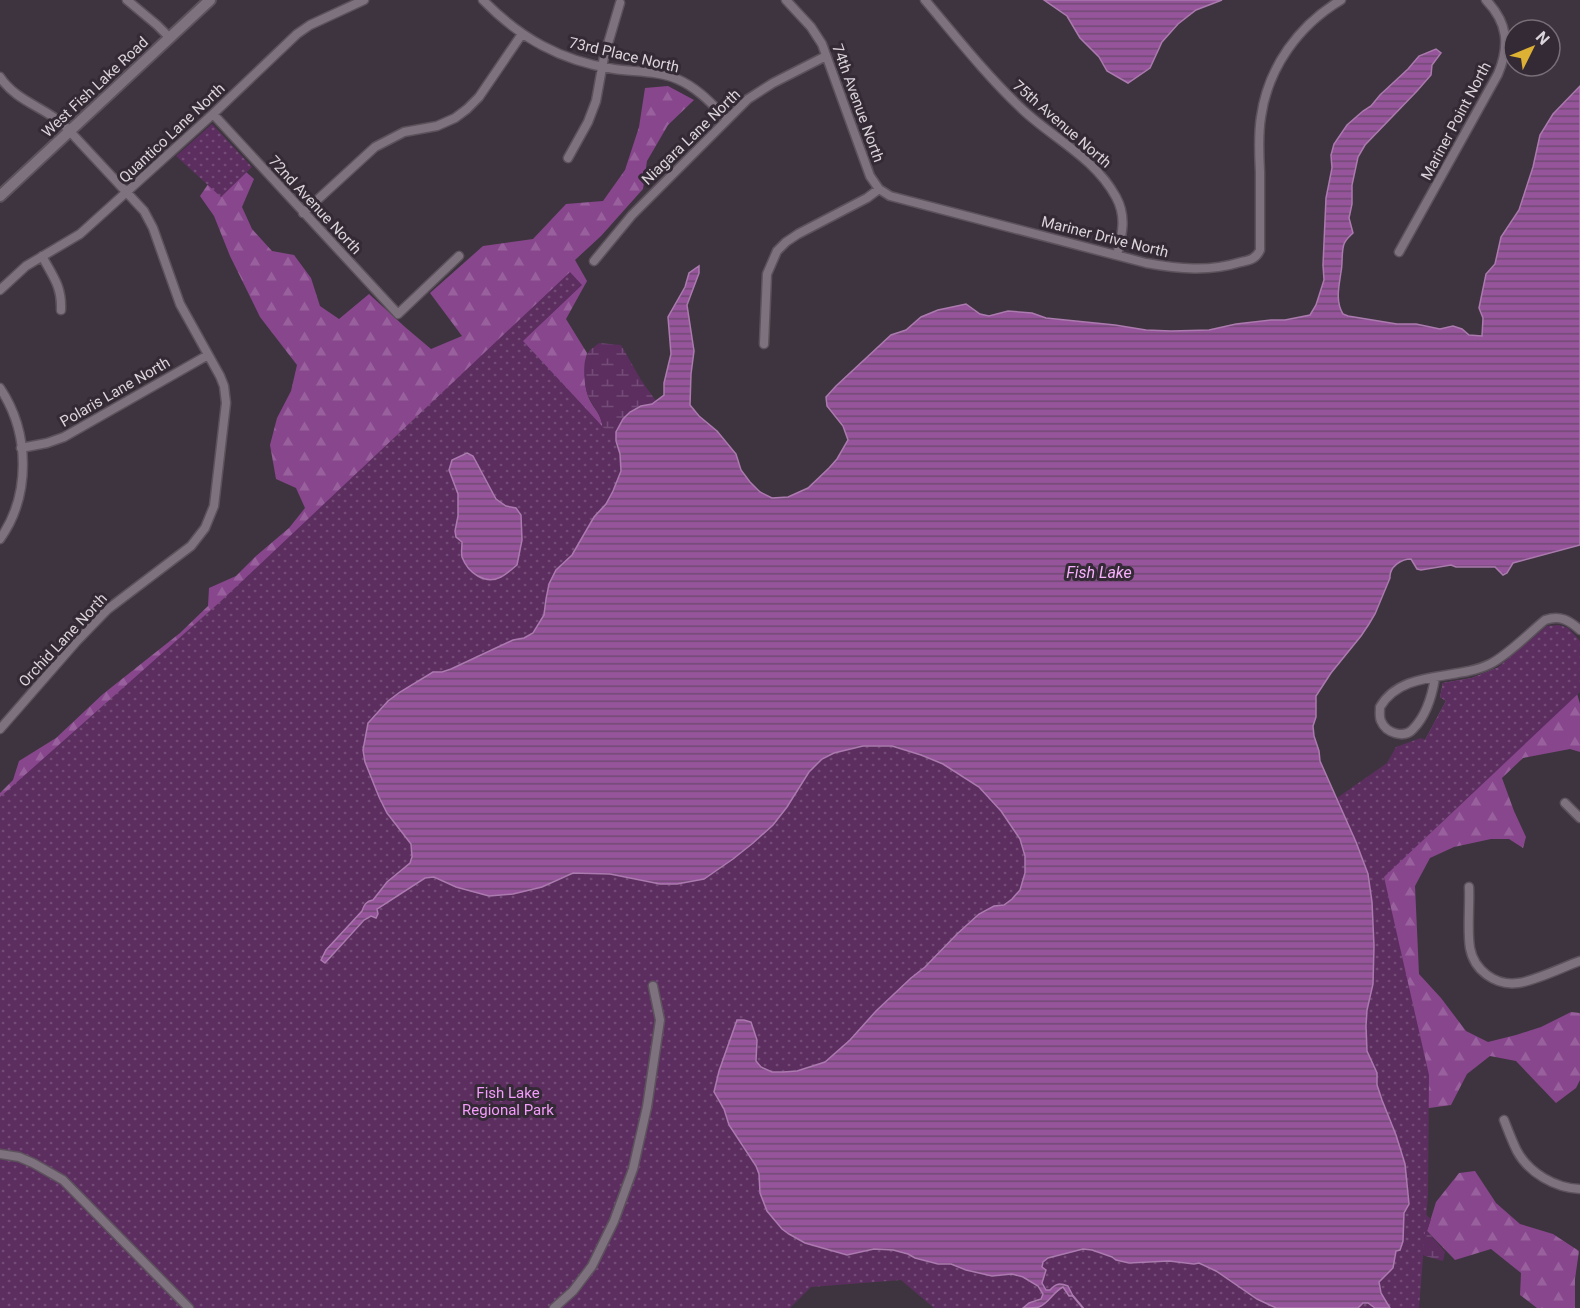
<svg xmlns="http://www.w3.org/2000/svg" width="1580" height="1308" font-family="Roboto,sans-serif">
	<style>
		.forest { fill: url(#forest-firs) }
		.wetland { fill: url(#wetland-marsh) }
		.park { fill: url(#park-dots) }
		.water { fill: url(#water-rules); stroke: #ab7aae; stroke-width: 1.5 }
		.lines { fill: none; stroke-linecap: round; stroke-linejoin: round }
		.stream { stroke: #ab7aae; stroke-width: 2 }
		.street-casing { stroke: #5c525c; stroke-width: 11 }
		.secondary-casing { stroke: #5c525c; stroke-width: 14 }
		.street { stroke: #7e727e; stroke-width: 8 }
		.secondary { stroke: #7e727e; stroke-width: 10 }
		.labels { text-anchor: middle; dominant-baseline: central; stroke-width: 6; stroke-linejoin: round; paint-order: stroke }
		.street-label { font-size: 15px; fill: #dbd4db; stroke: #342a35 }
		.park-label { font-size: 15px; fill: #f49cfb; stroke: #342a35 }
		.water-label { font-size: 16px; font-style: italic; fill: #f7b0fc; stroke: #342a35 }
	</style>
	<defs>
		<pattern id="forest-firs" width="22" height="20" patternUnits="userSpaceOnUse" patternTransform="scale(1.5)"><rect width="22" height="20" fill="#88468d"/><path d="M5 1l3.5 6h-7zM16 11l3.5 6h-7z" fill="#98609c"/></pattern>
		<pattern id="wetland-marsh" width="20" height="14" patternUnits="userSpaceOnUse" patternTransform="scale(1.5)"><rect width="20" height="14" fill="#5c2e60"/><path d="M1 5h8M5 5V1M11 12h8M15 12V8" fill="none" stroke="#734b76"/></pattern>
		<pattern id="park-dots" width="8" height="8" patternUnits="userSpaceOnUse" patternTransform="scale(1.5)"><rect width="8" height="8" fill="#5c2e60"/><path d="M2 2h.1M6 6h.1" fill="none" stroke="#734b76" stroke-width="1.8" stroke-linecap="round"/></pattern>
		<pattern id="water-rules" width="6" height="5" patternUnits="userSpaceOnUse" patternTransform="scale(1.5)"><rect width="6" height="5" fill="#96549b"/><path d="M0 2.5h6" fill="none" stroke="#704b73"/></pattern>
	</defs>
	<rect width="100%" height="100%" fill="#3e343f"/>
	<path class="forest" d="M668,86L694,100L668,125L647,161L643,189L601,236L575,260L587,281L566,319L587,353C585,367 583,382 588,396C594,411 601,411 603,430L546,599L544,615L481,633L0,1308V793L13,780L19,761L56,738L103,694L180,633L208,606L209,588L236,576L256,556L289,528L305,508L296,488L276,479L270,445L277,418L291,391L297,365L260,317L230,256L214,216L200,196L215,174L237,164L254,179L242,207L252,229L272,251L294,255L311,278L320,306L339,319L369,294L405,327L431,349L462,336L430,293L483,246L533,239L566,204L603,201L625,170L639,127L645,88Z
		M1497,668L1576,690L1580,704V752L1570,749L1523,758L1502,778L1514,811L1526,837L1523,848L1509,839H1491L1454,847L1430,858L1415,886L1419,974L1441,998L1466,1031L1488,1042L1516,1035L1541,1027L1571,1012L1580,1013V1080L1576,1088L1556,1103L1516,1061L1490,1056L1467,1074L1451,1105L1415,1110L1367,1010L1361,808L1424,742L1446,701L1440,697L1443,683L1472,678Z
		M1475,1171L1496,1203L1520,1224L1553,1234L1579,1251L1575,1279V1308H1537L1520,1295L1521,1273L1491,1249L1455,1260L1427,1231L1436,1202L1459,1173Z"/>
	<path class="wetland" d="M599,343L621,345L641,380L656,401L652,404L641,406L623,419L616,431V441L603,430C601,411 594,410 588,395C584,386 582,361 588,353C590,349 596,346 599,343Z
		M1420,1210L1431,1219L1427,1231L1445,1252L1443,1261L1425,1256L1412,1248Z"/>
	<path class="park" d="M212,124L252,167L221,197L176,156Z
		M570,272L582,285L523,341L616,441C624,465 621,485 605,506C601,510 596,514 593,520C585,531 580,544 572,555C567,561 559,565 555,571C540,597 553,635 513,640L451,669L442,672H433L400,692L388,701L368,723L365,762L379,797L387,813L411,844L412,857L410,863L387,882L373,901L364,905L362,911L354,919L348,936L377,909L425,878L434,877L456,887L489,896L555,882L573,873L610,874L660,884H677L717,871L753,843L773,825L787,807L809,772L822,759L833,753L863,746H892L921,755L943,764L979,787L1001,811L1020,839L1025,856V873L1020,888L1012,899L1004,905L994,906L957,934L925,967L911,978L876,1011L850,1040L825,1062L797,1071L783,1072H772L761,1067L756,1061L757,1040L751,1022L744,1020H737L719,1071L714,1092L724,1109L726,1117L746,1152L756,1166L759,1174L760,1193L767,1211L782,1229L789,1234L805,1243L847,1255L874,1249L893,1250L908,1254L915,1258L938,1264H951L966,1270L992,1276L1012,1274L1024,1277L1029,1281L1042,1267L1043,1262L1048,1258L1083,1249L1092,1250L1112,1257L1116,1260L1129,1263L1169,1261L1194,1264L1200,1263L1216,1271L1257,1299L1276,1308H934L901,1280L811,1287L790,1308H0V797L221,601Z
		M1559,625L1568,628L1580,641V692L1384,877L1429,1075L1428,1195L1419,1308H1358L1379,1282L1393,1268L1403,1213L1409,1204L1405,1164L1396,1135L1382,1100L1377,1085V1073L1367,1051L1366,1026L1367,1010L1373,984L1374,946L1368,874L1337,798L1387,763L1396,747L1421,738L1425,740L1446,701L1440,697L1443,683L1472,678L1497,668L1547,626Z"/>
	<path class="water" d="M1044,0H1222L1196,10L1178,24L1162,42L1150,68L1128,83L1107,71L1099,57L1080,38L1067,16Z
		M1436,49L1441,53L1432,65L1431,75L1417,91L1365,145L1358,157L1352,185V204L1349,218L1353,233C1350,236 1346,239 1344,244C1341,253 1343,263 1341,272C1339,286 1335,301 1343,314L1348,316L1397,324H1416L1440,329L1453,326L1462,329L1469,335L1482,336L1483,318L1479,308L1486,274L1495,264L1501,237L1519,210L1533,167L1540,135L1553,114L1580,86V545L1513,563L1507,573L1503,575L1495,567H1456L1451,565L1421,570L1417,569L1411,559C1401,559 1389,567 1390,578L1375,614L1369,624L1361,636L1331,673L1316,696V717L1313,726L1314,736L1319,751L1320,761L1356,842L1368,874L1372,902L1374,946L1373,984L1367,1010L1366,1026L1367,1051L1377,1073V1085L1382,1100L1396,1135L1405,1164L1409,1204L1404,1213L1403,1241L1400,1250L1396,1251L1393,1268L1379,1282L1381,1293L1390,1308H1375L1368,1303H1363L1358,1308H1276L1257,1299L1216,1271L1199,1263L1194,1264L1169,1261L1129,1263L1116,1260L1112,1257L1092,1250L1083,1249L1048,1258L1043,1262L1042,1267L1046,1270L1042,1283L1046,1290H1050C1056,1283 1060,1283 1068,1286L1073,1296H1069L1063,1287C1053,1292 1049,1303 1039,1307C1035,1308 1028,1308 1023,1308L1029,1303L1041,1299L1043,1294L1038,1286L1023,1277L1012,1274L992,1276L966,1270L951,1264H938L915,1258L908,1254L893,1250L874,1249L847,1255L805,1243L789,1234L782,1229L767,1211L760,1193L759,1174L756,1166L729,1125L724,1109L714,1092L719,1071L737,1020H744L751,1022L757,1040L756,1061L761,1067L772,1072H783L797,1071L825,1062L850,1040L876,1011L911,978L925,967L957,934L979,914L994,906L1004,905L1012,899L1020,890L1025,873V856L1020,839L1001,811L979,787L943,764L921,755L892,746H863L834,753L822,759L809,772L787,807L773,825L753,843L733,859L704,879L677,884H660L610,874L573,873L542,887L513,894L489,896L456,887L434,877L425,878L377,909L378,914L376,918L371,916L364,920L325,963L321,960L326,950L362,911C364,905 366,901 373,900L387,882L410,863L412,857L411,844L387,813L379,797L365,762L363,750L368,723L388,701L400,692L433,672H442L451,669L513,640L524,638L533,633L544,615L546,599L549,584L556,570L572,555L594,517L606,504L613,491L621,471L620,454L616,441V432L623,419L630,412L641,406L652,404L664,395V383L671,354L668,317L685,287L689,273L699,266V273L687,305L694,351L691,374L690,405L699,416L717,431L736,454L741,470L750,482L760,492L772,498L788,497L808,488L829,468L837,459L848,440L843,426L827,406L826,397L836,386L891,335L906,330L921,317L938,310L966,304L980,314L989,316L1008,311L1032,313L1046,318L1115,325L1146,330L1171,331L1209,330L1236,324L1271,320H1285L1310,315L1316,305L1324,280L1323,265L1326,198L1332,168L1331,155L1334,144L1347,125L1363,111L1371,106L1380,95L1408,69L1419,56Z
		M467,453L473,456L496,499L506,506L516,508L521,515L522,540L517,565C512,569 507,574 501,577C485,585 468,573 462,557C461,553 462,547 462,542L456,537L455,531L458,516V494L449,470L452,460Z"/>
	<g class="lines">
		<path class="stream" d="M1073,1296L1083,1308"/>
		<g class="street-casing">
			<path id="street" d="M127,0L157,25L170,38
				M483,0C520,38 561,61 614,69C634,72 659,71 677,79C698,88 712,104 727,119
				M786,0L811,27L822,44L870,176L879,189
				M925,0C957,38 987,76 1023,110C1054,139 1095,158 1116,197C1127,217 1122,235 1117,255
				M0,77C15,100 43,107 63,124L144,211L153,228L180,304L220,376L224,386L226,403L214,506L205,528L191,546L108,609L76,642L0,729
				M213,114L398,314L459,256
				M568,158L588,122L596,101L604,57L620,3
				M303,213L375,147L404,132L437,126L455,118L467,109L479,97L522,34
				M1399,252L1498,74C1510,45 1508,23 1486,0
				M42,256C53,277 62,286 61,310
				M594,261L632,215L748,99L773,83L826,56
				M0,290L26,266L80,234L213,114L297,34L310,25L364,0
				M764,344L767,274L777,251L786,242L798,234L867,198L879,189L890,196L1146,263C1179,269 1209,272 1241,262C1250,260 1256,259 1260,250C1260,224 1260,198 1260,172C1259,154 1258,135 1261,117C1268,67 1299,25 1341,0
				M0,388C30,433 31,495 0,539
				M21,448L47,443L64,437L208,355
				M1435,678C1432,696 1426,716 1413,729C1404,739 1386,733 1381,721C1379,717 1380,712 1380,707C1402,669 1456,681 1490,664C1508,655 1529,633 1545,620C1560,615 1569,620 1580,630
				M1565,803L1580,818
				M1469,887C1470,906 1467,930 1470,948C1474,970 1495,986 1518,983C1535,981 1563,967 1580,961
				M1504,1120C1508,1130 1512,1141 1517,1151C1529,1173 1555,1188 1580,1189
				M0,1154L19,1157L33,1163L63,1180L189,1308
				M554,1308L573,1291L592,1266L614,1221L633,1169L647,1107L660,1020L653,986"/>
		</g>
		<g class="secondary-casing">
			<path id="secondary" d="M0,196L210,0"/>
		</g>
		<use href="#street" class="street"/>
		<use href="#secondary" class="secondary"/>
	</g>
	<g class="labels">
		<g class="street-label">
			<text transform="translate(624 55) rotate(13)">73rd Place North</text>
			<text transform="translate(95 87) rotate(-43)">West Fish Lake Road</text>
			<text transform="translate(858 103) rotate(70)">74th Avenue North</text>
			<text transform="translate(1456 121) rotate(-62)">Mariner Point North</text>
			<text transform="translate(1062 124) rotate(41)">75th Avenue North</text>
			<text transform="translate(172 133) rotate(-43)">Quantico Lane North</text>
			<text transform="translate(691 137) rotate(-44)">Niagara Lane North</text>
			<text transform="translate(315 205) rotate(47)">72nd Avenue North</text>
			<text transform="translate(1105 237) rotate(14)">Mariner Drive North</text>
			<text transform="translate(115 392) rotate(-30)">Polaris Lane North</text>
			<text transform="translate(63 640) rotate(-47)">Orchid Lane North</text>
		</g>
		<g class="park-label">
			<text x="508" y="1093">Fish Lake<tspan x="508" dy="17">Regional Park</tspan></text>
		</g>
		<g class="water-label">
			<text x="1099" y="572">Fish Lake</text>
		</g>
	</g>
	<g transform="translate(1532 48) rotate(47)"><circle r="28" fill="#342a35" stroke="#776e77" stroke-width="1.5"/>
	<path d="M0-4.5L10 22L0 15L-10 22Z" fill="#ddb133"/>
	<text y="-9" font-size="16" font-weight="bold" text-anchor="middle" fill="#dbd4db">N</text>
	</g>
</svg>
